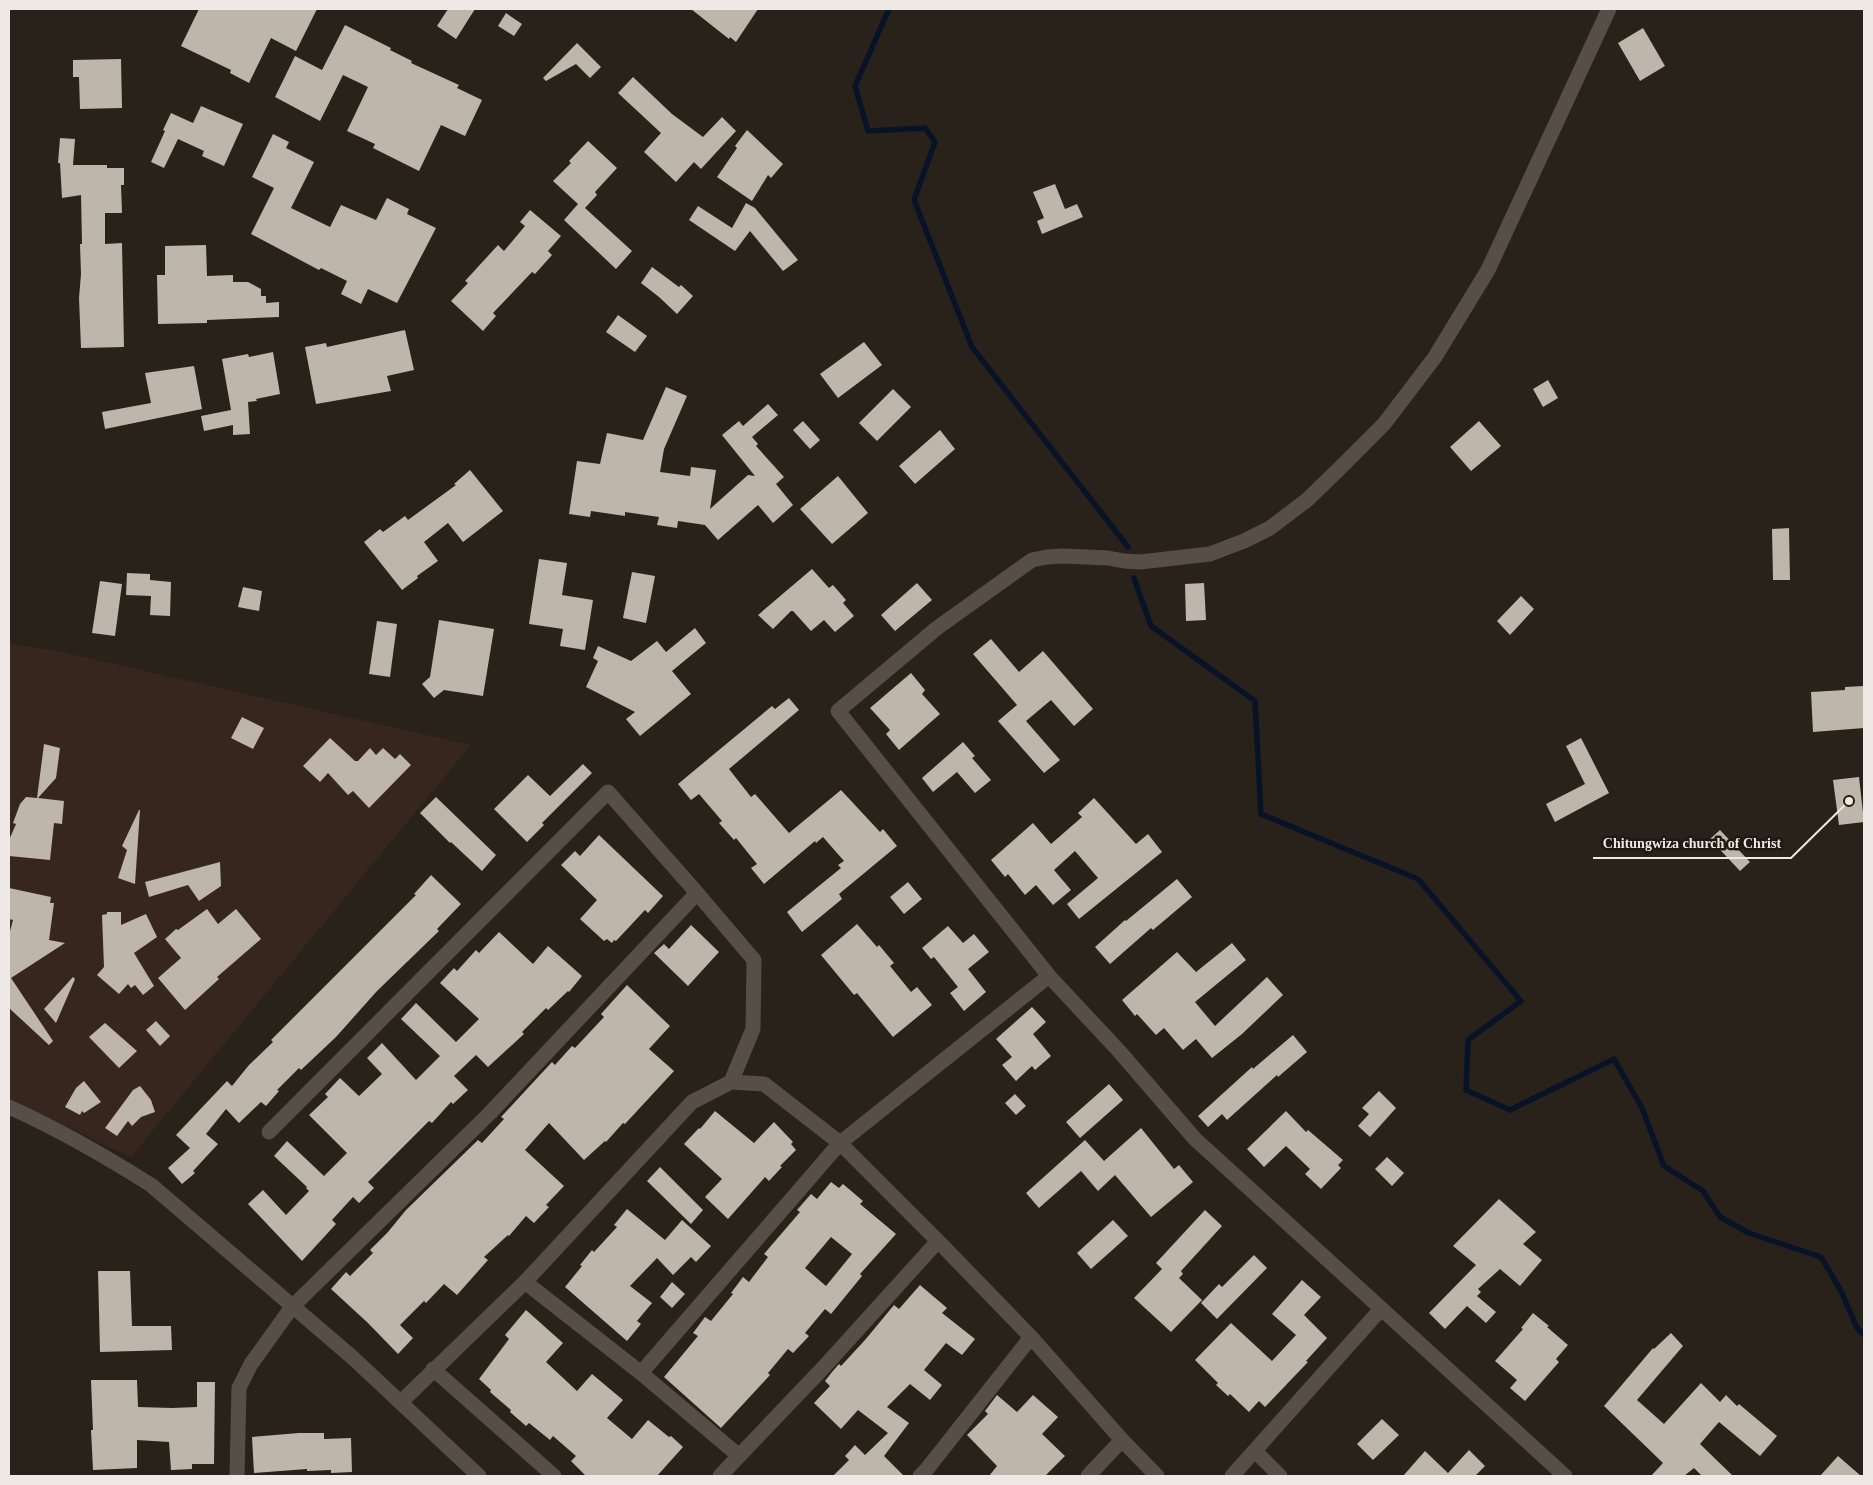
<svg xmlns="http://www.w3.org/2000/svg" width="1873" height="1485" font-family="Georgia,serif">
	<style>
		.commercial { fill: #37261e }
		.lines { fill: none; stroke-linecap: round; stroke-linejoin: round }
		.stream { stroke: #091328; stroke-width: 5.5 }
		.building { fill: #beb5ab; fill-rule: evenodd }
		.minor { stroke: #574f47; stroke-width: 15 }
		.leader { fill: none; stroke: #eee9e4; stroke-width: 2 }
		.callout-dot { fill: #eee9e4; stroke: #1f1911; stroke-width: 2 }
		.callout-label { font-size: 14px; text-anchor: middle; font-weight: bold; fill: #eee9e4; stroke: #1f1911; stroke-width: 5; stroke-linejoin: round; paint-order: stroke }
	</style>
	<rect width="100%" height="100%" fill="#29221a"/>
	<path class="commercial" d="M9,643L66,653L471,745L131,1157L9,1099Z"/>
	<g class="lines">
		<path class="stream" d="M889,9L855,86L868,131L925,128L935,142L914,200L972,347L1128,547
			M1134,578L1151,626L1255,701L1261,814L1418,879L1521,1001L1468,1040L1466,1090L1510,1110L1614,1059L1642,1108L1664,1166L1703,1191L1720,1217L1749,1233L1821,1257L1841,1291L1857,1328L1864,1335"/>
	</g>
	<path class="building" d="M199,9H317L296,51L271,38L249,83L230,73L231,70L181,46Z
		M448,9H475L456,39L437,26Z
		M691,9H758L736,42L730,37L729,39Z
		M506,13L522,24L514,36L498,26Z
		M345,25L391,48L390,50L412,61L411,63L459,85L457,88L482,100L465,136L441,125L419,171L373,148L375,144L347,131L368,87L343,75L320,121L275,97L295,56L322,70Z
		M1643,28L1665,66L1640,81L1618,43Z
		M577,43L601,67L590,78L576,64L546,81L543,78Z
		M121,59L122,108L80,109L79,77H73V60Z
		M633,77L672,114L703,137L722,117L736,131L701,169L694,162L676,182L644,152L661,133L618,93Z
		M201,106L243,124L224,166L202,156L204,151L178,139L164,168L151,162L165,131L163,130L171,113L193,123Z
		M747,130L783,164L771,178L768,175L752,201L717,177L737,148L735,146Z
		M273,134L289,142L286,148L314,162L291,208L330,227L341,205L376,220L387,198L409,209L407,214L436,228L397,303L368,289L361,304L341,294L347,281L321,268L319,270L251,234L274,188L252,177Z
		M60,138L75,139L73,165H107V168H124V185H121L122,213H105V244L122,243L124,347L81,348L79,298L81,274L80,244H82L81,195L62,198L60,163H58Z
		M588,141L617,168L595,192L597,195L585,208L632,251L616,269L564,220L578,204L553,181L571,163L569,161Z
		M1055,184L1065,209L1077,204L1083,217L1042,234L1037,221L1044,218L1033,192Z
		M746,203L755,208L798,260L783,271L750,231L735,251L689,220L698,206L732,228Z
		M530,210L561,236L548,251L552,255L535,274L532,272L493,313L496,316L483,331L451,301L468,283L465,281L498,245L504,251L525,226L520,222Z
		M206,245L207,276L233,275V282H248L261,289V296H266V303L279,302V317L207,320V323L158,324L157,275H165V246Z
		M652,267L679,287L681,285L693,296L677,314L659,297L641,283Z
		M618,315L647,336L635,352L606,332Z
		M405,330L414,370L387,376L391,391L316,404L305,347L326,343L327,347Z
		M864,342L882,365L838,398L820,374Z
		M273,352L280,394L256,399L257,401L248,402L250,434L233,435V425L204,431L201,416L231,410L222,359L248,354L249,357Z
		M194,366L202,409L105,429L102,412L151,403L145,373Z
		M1548,380L1558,398L1543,407L1533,389Z
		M666,387L687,396L664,449L660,472L690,476L691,467L716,470L710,509L748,475L755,476L722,435L739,421L743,426L768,404L778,415L752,437L758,444L756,446L784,477L776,484L793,505L773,523L758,505L718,540L705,525L678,521L677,528L657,525L659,517L625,512V516L591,511L590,517L569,514L577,461L600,464L607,433L643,440Z
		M893,389L911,407L877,441L859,423Z
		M803,421L820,440L810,449L793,430Z
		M1479,421L1501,446L1471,471L1450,447Z
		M940,430L955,449L915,484L899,466Z
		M470,470L503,511L463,542L448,523L424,542L438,561L417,576L418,578L402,590L364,542L380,529L383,532L405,516L408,520L456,485L454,484Z
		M838,476L868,513L832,544L800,509Z
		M1789,528L1790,580H1773L1772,529Z
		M539,559L567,563L562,595L593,600L585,650L560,646L563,629L529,624Z
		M812,569L829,588L833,585L846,600L843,603L854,616L835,632L824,620L811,631L793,611H791L773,629L758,615Z
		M632,572L655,576L646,623L623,618Z
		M127,573L150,574V580L171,582L170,616L150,615L151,596L126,595Z
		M100,581L122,584L115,636L92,633Z
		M917,583L932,600L895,631L881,615Z
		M1204,583L1206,620L1186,621L1185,584Z
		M243,587L262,591L259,611L238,607Z
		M1521,596L1534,609L1510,635L1497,621Z
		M439,620L494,629L483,696L444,690L434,698L422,684L430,677Z
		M377,621L397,624L390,677L369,674Z
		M695,628L706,643L672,671L691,694L640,736L626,719L635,712L586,687L598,661L593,658L598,646L631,661L657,641L666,652Z
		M991,639L1019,672L1043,651L1093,709L1074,726L1051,700L1026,721L1060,760L1044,773L998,721L1017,705L973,654Z
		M911,673L925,690L922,694L940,714L899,750L886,734L890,730L870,708Z
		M1864,686V728L1813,732L1811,692L1845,690V687Z
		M789,698L799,710L729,769L751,797L755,794L789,833L841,790L880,832L883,829L897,846L839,894L842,899L802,932L787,912L841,868L838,865L844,861L823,837L816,843L815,841L764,884L751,868L757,864L736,838L734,840L719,823L722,821L699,794L691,800L678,784L772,706L775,709Z
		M242,717L264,728L253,749L231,738Z
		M330,738L355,761H358L370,748L376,755L383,748L395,759L400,754L411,765L369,808L353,791L348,795L328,773L320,782L303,766Z
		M1581,738L1609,793L1555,822L1546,804L1585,784L1566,746Z
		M963,742L975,756L972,758L991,780L975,793L957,772L933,792L922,778Z
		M44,744L60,748L56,778L38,798L64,801L62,824L54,823L50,860L9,856V840L16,824L13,823L20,804L26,797L37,798Z
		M583,764L592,773L542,823L544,825L527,842L494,809L528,775L550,796Z
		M1859,777L1864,822L1839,825L1833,780Z
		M436,797L496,855L482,871L451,842L450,843L420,813Z
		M1094,798L1136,844L1148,834L1162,852L1079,919L1067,904L1098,878L1075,851L1054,870L1071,890L1053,905L1036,885L1025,895L1008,874L1005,877L991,860L1033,823L1051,844L1082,817L1078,813Z
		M139,810H140L135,884L118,878L127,850L122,846Z
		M1720,830L1750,862L1740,871L1710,839Z
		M599,835L663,896L648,913L645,910L616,941L614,940L612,943L607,939L604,941L580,919L597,900L561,865L575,851L580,856Z
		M220,862L221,886L199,901L188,885L149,897L145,882Z
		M431,875L461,904L437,929L439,931L377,991L336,1037L301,1070L299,1068L277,1090L279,1091L266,1106L261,1102L239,1123L226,1109L206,1134L218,1144L193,1171L195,1173L182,1184L168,1168L190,1148L176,1135L227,1081L232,1086L249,1065L273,1042L271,1040L416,895L414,894Z
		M1177,879L1192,897L1153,930L1151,928L1110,964L1095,947L1125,920L1126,921Z
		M908,882L922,899L904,914L890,897Z
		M9,888L51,897L50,903H54L49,940L65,943L11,978L53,1041L49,1045L9,1008V935L13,920L9,919Z
		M207,909L218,924L236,909L261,939L217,977L219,979L185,1010L158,978L181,958L165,939L176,929L178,930Z
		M107,912H121V925L146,914L157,937L134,953L154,986L143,995L135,985L131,988L128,984L119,994L97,975L104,967L102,915L107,914Z
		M857,924L877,947L879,945L894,963L890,966L911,992L917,987L932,1005L893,1037L857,993L854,995L821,955Z
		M691,925L719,952L688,986L654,953L664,944L669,949Z
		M948,926L963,943L974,934L989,952L968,969L986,992L964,1011L950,993L958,987L934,957L931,959L922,948Z
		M499,932L533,964L548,946L582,976L569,992L568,991L548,1010L546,1008L522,1032L524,1034L488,1067L476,1055L454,1076L468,1090L453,1104L451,1102L432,1123L429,1121L368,1182L374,1188L359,1203L353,1197L332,1220L336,1224L302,1261L248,1204L263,1190L286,1215L309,1191L306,1188L307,1187L274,1156L287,1141L324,1176L347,1153L309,1115L328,1097L325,1094L340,1078L359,1096L382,1074L367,1058L382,1043L416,1080L440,1056L401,1019L416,1003L456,1042L479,1019L440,983L454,968L457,971L476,950L479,953Z
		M1232,943L1246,960L1195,1002L1215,1026L1267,977L1283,995L1242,1034L1212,1058L1196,1039L1183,1050L1164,1028L1156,1035L1137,1014L1135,1016L1122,1000L1177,952L1196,972Z
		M73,977L75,979L56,1023L44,1009Z
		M627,985L670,1026L649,1049L674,1071L625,1124L623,1123L606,1142L605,1141L584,1160L549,1123L525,1150L564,1186L546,1205L549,1207L534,1223L526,1216L509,1236L508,1235L484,1257L488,1260L457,1295L444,1284L426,1303L424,1301L400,1325L413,1338L398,1354L368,1323L331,1289L346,1272L350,1276L373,1253L370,1250L388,1232L406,1210L478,1140L482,1143L504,1119L501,1117L552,1062L555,1065L572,1046L575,1048L604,1017L601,1014Z
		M1032,1007L1046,1022L1033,1034L1051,1056L1035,1070L1032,1066L1016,1081L1002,1065L1012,1057L996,1039Z
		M156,1021L170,1036L160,1046L146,1030Z
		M105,1023L137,1051L119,1068L89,1037Z
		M1293,1035L1307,1052L1278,1077L1277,1075L1227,1120L1222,1114L1208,1127L1198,1116L1252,1067L1253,1069Z
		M84,1081L101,1102L84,1113L82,1111L80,1115L65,1107L76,1088Z
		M1109,1084L1123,1100L1080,1138L1066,1122Z
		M140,1086L151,1100L155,1112L141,1117L132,1126L128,1121L117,1136L105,1128L133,1090Z
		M1379,1091L1396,1108L1370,1137L1358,1126L1369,1114L1362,1108Z
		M1015,1094L1026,1106L1016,1115L1005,1103Z
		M715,1111L754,1143L774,1122L793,1142L791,1144L796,1150L780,1166L782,1167L769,1181L765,1177L728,1219L705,1197L722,1179L684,1144L699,1128L700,1129Z
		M1286,1111L1306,1132L1308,1130L1343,1160L1338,1165L1341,1168L1321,1189L1305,1174L1310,1169L1286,1146L1264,1167L1247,1149Z
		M1141,1128L1174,1169L1179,1165L1193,1182L1151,1217L1115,1175L1098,1191L1081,1171L1039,1208L1026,1193L1085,1140L1104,1161Z
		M1387,1157L1404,1173L1392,1186L1375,1169Z
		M660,1167L703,1210L691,1224L647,1181Z
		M831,1182L839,1188L843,1184L863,1201L860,1204L896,1234L860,1274L862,1276L831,1314L825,1309L805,1333L809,1336L793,1353L788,1349L768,1373L770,1375L721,1428L664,1377L698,1336L693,1333L705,1317L711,1321L733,1294L731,1293L743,1277L749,1282L768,1257L764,1254L800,1212L797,1210L811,1194L817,1199ZM831,1237L852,1254L826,1286L805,1268Z
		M1499,1199L1536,1232L1523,1244L1542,1260L1520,1286L1500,1269L1478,1289L1481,1292L1477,1296L1496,1312L1486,1323L1467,1306L1445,1329L1429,1313L1476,1265L1453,1246Z
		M627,1209L665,1240L682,1220L711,1246L696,1262L691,1257L673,1275L657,1258L630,1286L652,1303L637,1321L641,1324L627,1341L565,1287L582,1266L580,1265L592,1250L594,1252L617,1227L614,1225Z
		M1205,1210L1222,1226L1181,1271L1183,1274L1179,1278L1202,1300L1171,1332L1134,1298L1162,1269L1156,1263Z
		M1113,1220L1128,1236L1091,1269L1077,1253Z
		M1254,1255L1267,1268L1217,1319L1201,1303L1219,1284L1222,1287Z
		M98,1271H130L132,1326H171L172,1350L100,1352Z
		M1302,1280L1321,1297L1304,1315L1327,1338L1306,1361L1308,1362L1265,1407L1259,1401L1249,1412L1230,1394L1228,1396L1216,1385L1218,1383L1195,1360L1231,1323L1272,1361L1296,1335L1272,1314Z
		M672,1282L685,1294L672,1308L660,1297Z
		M920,1285L947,1308L942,1313L975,1339L962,1355L946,1343L924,1370L942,1385L930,1400L910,1384L887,1407L909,1423L884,1456L904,1476H833L849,1460L845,1456L855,1445L865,1455L888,1433L858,1410L841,1429L814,1403L830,1386L825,1381L832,1372L839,1364L841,1366L865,1340L894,1305L899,1309Z
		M526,1310L563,1343L546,1362L577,1391L592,1374L623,1400L607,1418L632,1439L648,1420L669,1437L671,1436L683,1447L657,1476H586L571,1461L576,1456L553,1436L550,1440L529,1423L526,1426L510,1412L511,1410L490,1392L491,1390L479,1379L509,1339L505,1335Z
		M1533,1313L1549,1326L1547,1327L1568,1345L1556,1359L1559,1362L1525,1401L1510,1388L1517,1380L1495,1361L1523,1329L1521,1328Z
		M1671,1333L1683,1346L1637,1400L1664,1424L1701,1383L1720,1402L1726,1395L1737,1406L1739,1404L1777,1436L1760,1456L1719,1422L1700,1444L1733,1476H1702L1694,1468L1684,1476H1651L1663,1463L1604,1406L1653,1348L1654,1349Z
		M91,1380H137L138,1407L172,1408L197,1407V1382H215L214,1464H192V1469L171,1470L169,1442L137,1440V1468L93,1470L91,1430H93Z
		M997,1395L1017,1412L1033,1395L1058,1417L1042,1434L1065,1456L1045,1476H989L997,1466L967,1435L988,1414L985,1411Z
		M1382,1419L1399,1435L1373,1460L1357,1444Z
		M299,1433H324V1439L351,1438L352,1472L331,1473V1470L307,1471V1469L254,1473L252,1437Z
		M1469,1450L1485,1466L1475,1476H1403L1425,1451L1448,1473Z
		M1838,1456L1861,1476H1820Z"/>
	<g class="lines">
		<path class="minor" d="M697,893L754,960L753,1029L731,1082
			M1049,976L1119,1051L1195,1139L1565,1476
			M9,1107C58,1129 105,1156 151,1185L352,1357L479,1476
			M525,1282L641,1373L738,1455
			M433,1369L554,1476
			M641,1373L840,1143L1049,976L838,711L937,628L1032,560L1047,557L1063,556L1108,558L1124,561L1140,562L1210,554L1244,541L1270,528L1307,500L1339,469L1384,424L1435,357L1488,270L1609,9
			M401,1402L525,1282L692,1102L731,1082L764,1084L840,1143L938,1241L1031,1337L1122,1440L1157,1476
			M1256,1452L1280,1476
			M237,1476L239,1388L251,1364L292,1307L490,1113L697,893L608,792L269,1132
			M720,1476L823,1368L938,1241
			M920,1476L927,1469L1031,1337
			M1088,1476L1122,1440
			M1232,1476L1381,1309"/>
	</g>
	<path class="leader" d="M1849 801L1791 858H1593"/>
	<circle class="callout-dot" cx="1849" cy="801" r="5"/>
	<g class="callout-label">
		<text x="1692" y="848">Chitungwiza church of Christ</text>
	</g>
	<rect width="1873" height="1485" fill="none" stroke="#eee9e4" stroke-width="20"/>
</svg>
